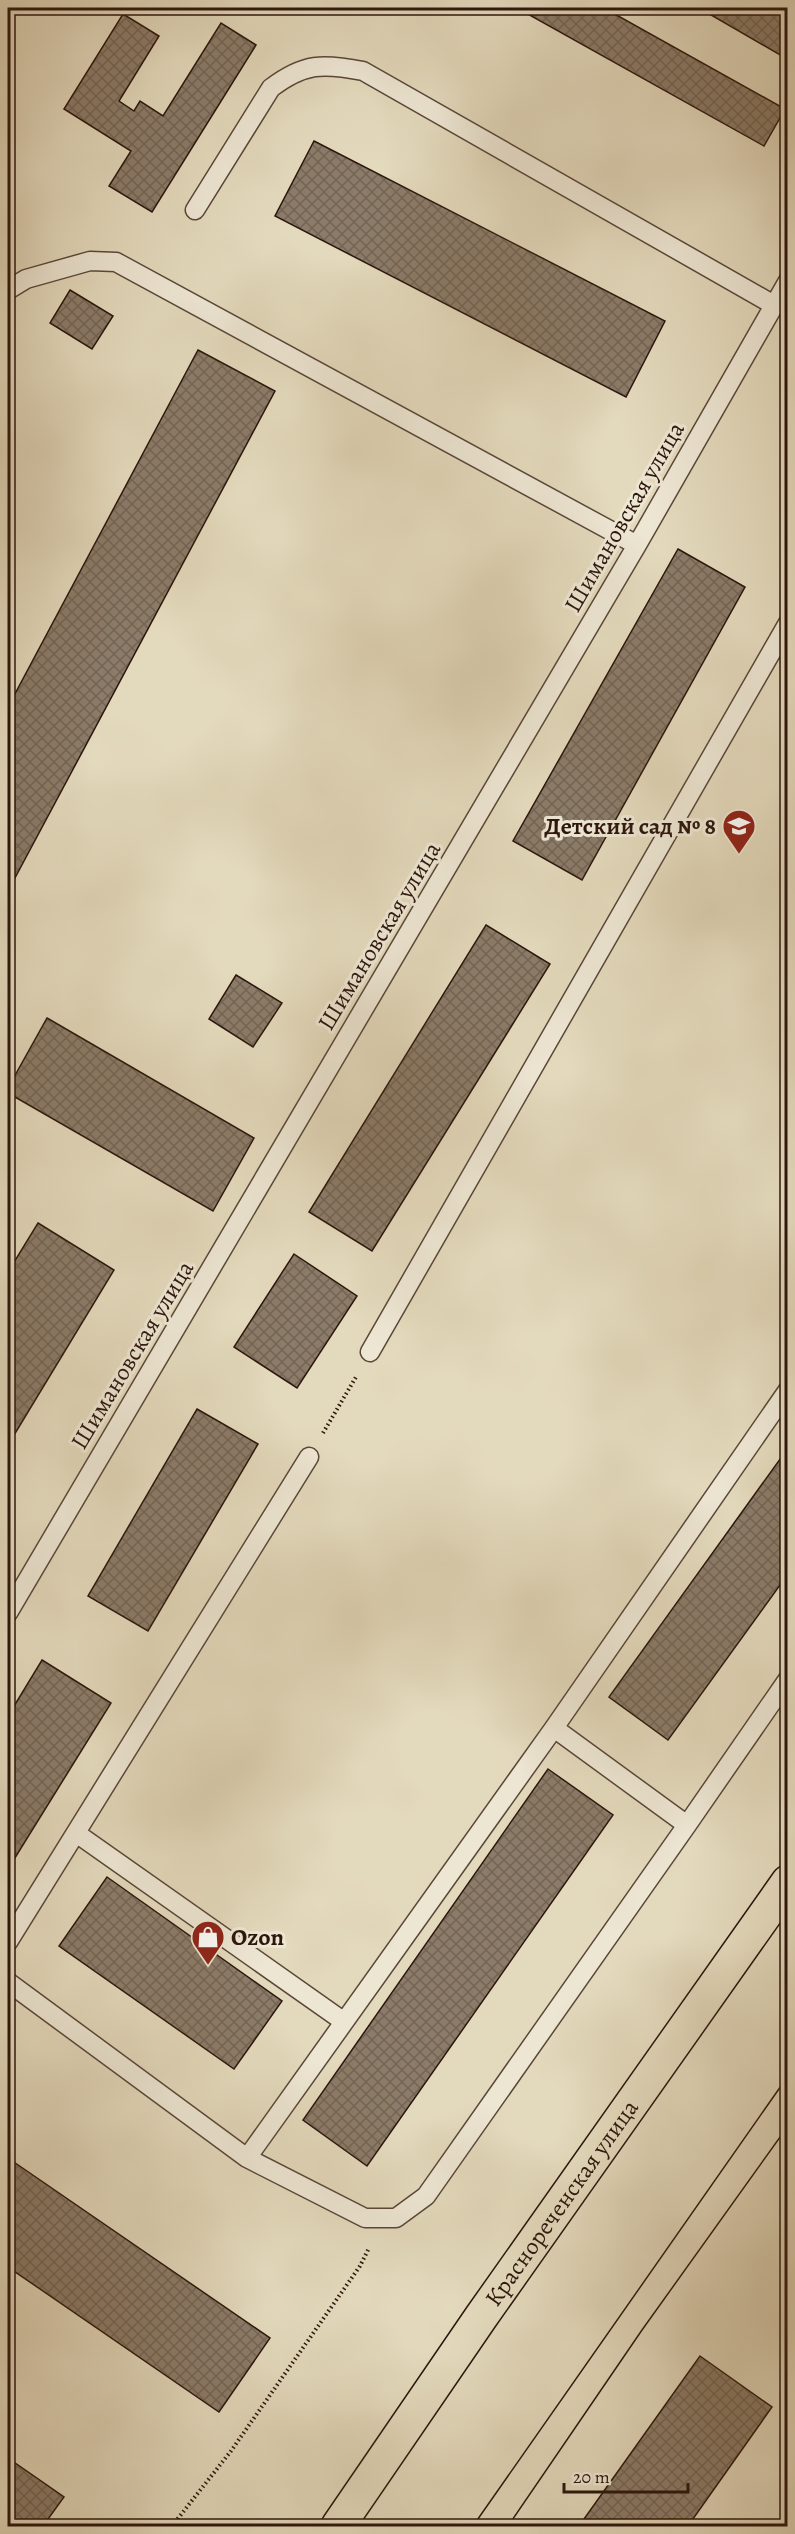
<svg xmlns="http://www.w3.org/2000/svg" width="795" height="2534" font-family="Alegreya,serif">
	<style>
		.building { fill: url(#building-cross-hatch); stroke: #2c160d; stroke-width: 1.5 }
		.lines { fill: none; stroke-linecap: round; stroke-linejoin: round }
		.lane-casing { stroke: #5a4739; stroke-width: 21 }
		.primary-casing { stroke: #2c160d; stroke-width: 36 }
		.path { stroke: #2c160d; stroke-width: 4; stroke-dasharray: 1.5 3; stroke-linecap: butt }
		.lane { stroke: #ede6d3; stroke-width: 18 }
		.primary { stroke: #e3d9bc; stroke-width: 33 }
		.tram { stroke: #2c160d; stroke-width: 1.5 }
		.labels { text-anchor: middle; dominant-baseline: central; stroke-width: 6; stroke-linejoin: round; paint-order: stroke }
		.street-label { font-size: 24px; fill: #2c160d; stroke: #ede6d3 }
		.poi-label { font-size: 24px; font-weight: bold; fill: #2c160d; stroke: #ede6d3; text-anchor: end }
	</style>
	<defs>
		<pattern id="building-cross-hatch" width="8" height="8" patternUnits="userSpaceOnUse" patternTransform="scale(1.5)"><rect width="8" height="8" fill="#8b7b68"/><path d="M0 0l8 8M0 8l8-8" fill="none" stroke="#726454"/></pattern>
	</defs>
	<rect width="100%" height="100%" fill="#e3d9bc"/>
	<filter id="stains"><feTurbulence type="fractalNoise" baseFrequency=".00333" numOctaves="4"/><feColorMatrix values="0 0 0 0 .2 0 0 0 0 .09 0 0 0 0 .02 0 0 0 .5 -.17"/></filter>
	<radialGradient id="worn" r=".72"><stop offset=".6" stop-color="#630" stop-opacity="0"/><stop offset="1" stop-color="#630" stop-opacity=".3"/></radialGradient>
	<path class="building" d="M517,8H604L785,109L764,146Z
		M699,8H788V46L782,56Z
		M123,14L159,36L119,101L134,111L140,101L163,116L221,23L256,45L152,212L109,186L131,151L64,109Z
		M314,141L665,321L626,397L275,216Z
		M70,290L113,316L92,349L50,323Z
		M198,350L275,391L8,891V707Z
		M678,549L745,587L582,880L513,841Z
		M486,925L550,964L372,1251L309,1212Z
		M236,975L282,1003L253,1047L209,1019Z
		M47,1018L254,1138L213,1211L8,1093V1088Z
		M38,1223L114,1270L8,1445V1272Z
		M294,1254L357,1296L297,1388L234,1347Z
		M197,1409L258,1444L148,1631L88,1596Z
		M788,1448V1574L668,1740L609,1697Z
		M42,1660L111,1703L8,1869V1716Z
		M548,1769L613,1815L367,2166L303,2120Z
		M107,1877L282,2001L234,2069L59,1946Z
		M8,2158L270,2338L219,2412L8,2267Z
		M700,2356L772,2407L688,2526H579Z
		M8,2458L64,2497L43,2526H8Z"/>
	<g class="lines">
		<g class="lane-casing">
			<path id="lane" d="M195,210L271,88C304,63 323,63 363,71L774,305
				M8,290L26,279L90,261L116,262L637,545
				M370,1352L788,623
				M8,1613L637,545L788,281
				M554,1728L687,1825
				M76,1833L343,2021
				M8,1942L309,1457
				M8,1982L247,2158L365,2218H396L426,2196L687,1825L788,1679
				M247,2158L554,1728L788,1390"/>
		</g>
		<g class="primary-casing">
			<g id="primary">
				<path id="s1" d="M338,2526L481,2317L788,1882"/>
			</g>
		</g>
		<path class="path" d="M323,1433L356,1377
			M172,2526L231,2451L360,2266L369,2248"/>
		<use href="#lane" class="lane"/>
		<use href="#primary" class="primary"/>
		<path class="tram" d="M473,2526L788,2076
			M508,2526L642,2330L788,2126"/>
	</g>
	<defs>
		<g id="school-pin" transform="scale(1.725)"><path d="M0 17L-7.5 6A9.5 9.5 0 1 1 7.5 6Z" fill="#8f2418" stroke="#ede6d3"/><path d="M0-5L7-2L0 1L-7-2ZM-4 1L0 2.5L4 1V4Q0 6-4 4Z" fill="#fff"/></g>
		<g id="shop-pin" transform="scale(1.725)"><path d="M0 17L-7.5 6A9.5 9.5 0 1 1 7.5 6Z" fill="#8f2418" stroke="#ede6d3"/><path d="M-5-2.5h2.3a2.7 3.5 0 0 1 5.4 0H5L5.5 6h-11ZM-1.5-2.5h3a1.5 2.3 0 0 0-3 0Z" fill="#fff"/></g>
	</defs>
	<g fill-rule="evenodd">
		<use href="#school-pin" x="739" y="826"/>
		<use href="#shop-pin" x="208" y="1937"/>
	</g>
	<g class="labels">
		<g class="street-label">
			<text transform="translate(624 517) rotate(-60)">Шимановская улица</text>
			<text transform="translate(379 936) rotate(-59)">Шимановская улица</text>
			<text transform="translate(132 1355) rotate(-59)">Шимановская улица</text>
			<text stroke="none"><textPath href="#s1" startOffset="393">Краснореченская улица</textPath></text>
		</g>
		<g class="poi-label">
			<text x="716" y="826">Детский сад № 8</text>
			<text x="231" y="1937" text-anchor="start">Ozon</text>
		</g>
	</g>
	<rect width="795" height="2534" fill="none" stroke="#e3d9bc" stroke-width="30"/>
	<rect x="9" y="9" width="777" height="2516" fill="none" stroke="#2c160d" stroke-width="3"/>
	<rect x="15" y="15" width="765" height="2504" fill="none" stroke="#2c160d" stroke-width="1.5"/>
	<path d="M564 2483v9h124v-9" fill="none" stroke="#2c160d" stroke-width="3"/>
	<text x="573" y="2483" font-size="18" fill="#2c160d" stroke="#ede6d3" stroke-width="4.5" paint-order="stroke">20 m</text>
	<rect width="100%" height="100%" filter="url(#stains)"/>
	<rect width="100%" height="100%" fill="url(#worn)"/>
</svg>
